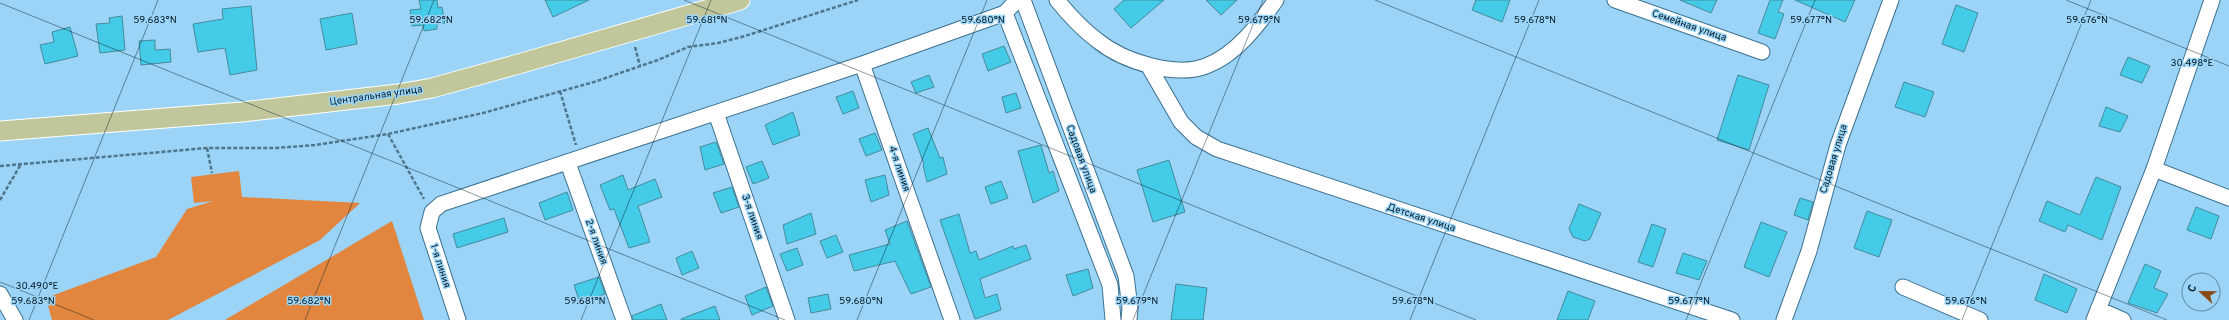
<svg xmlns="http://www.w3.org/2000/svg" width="2229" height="320" font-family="Overpass,sans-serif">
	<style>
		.green { fill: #e2853e }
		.building { fill: #43cbe8; stroke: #448b9b }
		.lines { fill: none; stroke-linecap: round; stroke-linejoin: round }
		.minor-casing { stroke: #3b7190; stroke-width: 17 }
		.major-casing { stroke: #fff; stroke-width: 21 }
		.path { stroke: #4e768c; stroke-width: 2.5; stroke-dasharray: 4 2; stroke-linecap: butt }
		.minor { stroke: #fff; stroke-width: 15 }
		.major { stroke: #c1c79a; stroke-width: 19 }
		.ticks { fill: none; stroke: #061e2a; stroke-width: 1; stroke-opacity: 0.45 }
		.labels { text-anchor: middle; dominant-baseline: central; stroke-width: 3; stroke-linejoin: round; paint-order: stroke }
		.street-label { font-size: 10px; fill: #061e2a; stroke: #9bd4f6 }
		.ticks-label { font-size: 10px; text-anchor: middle; fill: #061e2a; stroke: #9bd4f6; stroke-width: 3; stroke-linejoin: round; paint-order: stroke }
	</style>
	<rect width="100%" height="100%" fill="#9bd4f6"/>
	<path class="green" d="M239,171L242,197L360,203L320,240L168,320H52L46,298L156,257L187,209L213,201L194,203L191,177Z
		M392,221L424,320H225Z"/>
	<path class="building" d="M419,0H437L438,8L442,7L445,23L437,24V29L424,31L423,25L412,26L410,10L421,9Z
		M545,0H589L553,17Z
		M1124,0H1164L1131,28L1114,9Z
		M1206,0H1237L1221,15Z
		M1476,0H1510L1502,22L1472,10Z
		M1680,0H1717L1711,13Z
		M1770,0H1783L1778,12L1784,14L1775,39L1758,33Z
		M1795,0H1855L1845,22Z
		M1956,5L1978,13L1964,52L1942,44Z
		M251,6L257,70L230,75L225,48L198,52L193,24L223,19L222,9Z
		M352,13L357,44L326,50L320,19Z
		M122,16L125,50L100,53L96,24L110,23L109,18Z
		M70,27L78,56L45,64L40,45L54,42L52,32Z
		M155,40V50L170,49L171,62L141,65L139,41Z
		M1004,46L1011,62L988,71L982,54Z
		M2128,57L2150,66L2142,83L2120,75Z
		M929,75L934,87L916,93L911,82Z
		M1738,75L1769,85L1749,150L1717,140Z
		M1904,82L1934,92L1925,117L1895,107Z
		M853,91L859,108L843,114L836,97Z
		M1016,93L1021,108L1006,113L1002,97Z
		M2106,107L2128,116L2120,132L2099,126Z
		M793,112L800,135L773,145L765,125Z
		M928,128L940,158L943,157L947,174L927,182L923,165L924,164L913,134Z
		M875,133L882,150L866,156L859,139Z
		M716,142L724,164L705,170L700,147Z
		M1041,145L1049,173L1053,171L1059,191L1033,203L1018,151Z
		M1169,160L1185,212L1153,222L1137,170Z
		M762,161L769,178L753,184L746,167Z
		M623,175L628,190L655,179L662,197L638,206L650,242L629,248L614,209L610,210L600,185Z
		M885,175L889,195L871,202L865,180Z
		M2096,177L2121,187L2102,240L2068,225L2065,232L2039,221L2047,201L2080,215Z
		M1001,181L1008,198L991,204L985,187Z
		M732,187L739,207L721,213L713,193Z
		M567,192L573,210L545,220L539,203Z
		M1800,198L1813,202L1808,220L1794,215Z
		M1579,204L1601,213L1590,239L1585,241L1573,237L1569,229Z
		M2196,207L2219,216L2211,239L2187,230Z
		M1867,211L1892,220L1879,257L1854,248Z
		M811,213L816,234L787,244L783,225Z
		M959,214L970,253L976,251L979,260L1013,246L1014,249L1026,245L1031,259L980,279L985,298L997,294L1001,310L975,319L940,220Z
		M504,218L508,232L457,248L453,234Z
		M907,221L931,287L911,294L895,261L854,271L849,255L890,244L885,230Z
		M1761,222L1787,232L1769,277L1744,267Z
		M1652,224L1666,229L1653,267L1638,262Z
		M836,235L843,252L827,258L820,241Z
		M797,248L803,265L787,271L780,254Z
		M692,251L699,268L682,275L676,258Z
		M1683,253L1707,261L1699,280L1676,273Z
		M2145,264L2161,271L2154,288L2168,294L2157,313L2128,303Z
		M1088,269L1093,288L1073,296L1066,275Z
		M2044,274L2077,289L2067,313L2035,300Z
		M599,277L605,294L580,303L574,285Z
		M1176,284L1207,288L1203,320H1171Z
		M766,287L773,306L752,315L745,296Z
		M1568,291L1595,301L1588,320H1557Z
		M828,294L831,309L811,313L808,298Z
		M661,304L667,320H633L632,316Z
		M715,306L720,320H681V319Z"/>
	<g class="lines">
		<g class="minor-casing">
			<path id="minor" d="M1023,0L1126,276L1130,308L1129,320
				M1057,0C1069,15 1082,29 1098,41C1123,61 1175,78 1206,66C1236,55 1258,25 1276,0
				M1615,0L1762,52
				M1005,13L1110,285L1113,320
				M862,64L952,320
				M1148,65L1181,122L1196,137L1217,149L1732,320
				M716,113L787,320
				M568,163L624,320
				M2154,169L2229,198
				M1903,287L1980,320
				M0,294L15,320
				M2098,309L2123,320
				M458,320L428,228L432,212L441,204L862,64L1005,13L1017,0
				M1784,320L1809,251L1838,145L1891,0
				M2094,320L2154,169L2212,0"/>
		</g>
		<g class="major-casing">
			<path id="major" d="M0,131L242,112L398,94L432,88L515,65L740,0"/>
		</g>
		<path class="path" d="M635,47L640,66
			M560,91L576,145
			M388,134L424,199
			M207,148L212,173
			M0,166L207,148H276L315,145L388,134L483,113L594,82L658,60L688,47L718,43L745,36L858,0
			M0,200L21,164"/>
		<use href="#minor" class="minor"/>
		<use href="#major" class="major"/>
	</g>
	<path class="ticks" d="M684,0L1476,320M1375,0L2167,320M2066,0L2229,66M0,3L785,320M0,282L94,320M29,320L158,0M305,320L434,0M581,320L711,0M857,320L987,0M1133,320L1263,0M1410,320L1539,0M1686,320L1815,0M1962,320L2091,0"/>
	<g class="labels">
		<g class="street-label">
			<text transform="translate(1689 26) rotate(19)">Семейная улица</text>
			<text transform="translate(376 96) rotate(-8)">Центральная улица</text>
			<text transform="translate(1081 159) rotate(70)">Садовая улица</text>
			<text transform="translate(1834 159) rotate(-73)">Садовая улица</text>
			<text transform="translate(899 169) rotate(71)">4-я линия</text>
			<text transform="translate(752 217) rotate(71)">3-я линия</text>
			<text transform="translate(1421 218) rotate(18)">Детская улица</text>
			<text transform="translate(596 242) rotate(70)">2-я линия</text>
			<text transform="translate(440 266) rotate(72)">1-я линия</text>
		</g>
	</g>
	<g class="ticks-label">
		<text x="155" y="23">59.683°N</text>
		<text x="431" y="23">59.682°N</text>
		<text x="707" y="23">59.681°N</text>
		<text x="983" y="23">59.680°N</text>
		<text x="1259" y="23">59.679°N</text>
		<text x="1535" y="23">59.678°N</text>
		<text x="1811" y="23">59.677°N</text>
		<text x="2087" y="23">59.676°N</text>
		<text x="2192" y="66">30.498°E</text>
		<text x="37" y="289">30.490°E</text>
		<text x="33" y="304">59.683°N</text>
		<text x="309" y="304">59.682°N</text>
		<text x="585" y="304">59.681°N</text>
		<text x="861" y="304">59.680°N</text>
		<text x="1137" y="304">59.679°N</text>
		<text x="1413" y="304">59.678°N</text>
		<text x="1689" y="304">59.677°N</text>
		<text x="1966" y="304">59.676°N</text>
	</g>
	<g transform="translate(2201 292) rotate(292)"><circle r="19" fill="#9bd4f6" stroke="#5f8ba4"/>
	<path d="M0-3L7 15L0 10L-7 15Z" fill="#8b4b15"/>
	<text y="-6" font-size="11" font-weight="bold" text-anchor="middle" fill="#061e2a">С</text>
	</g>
</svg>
